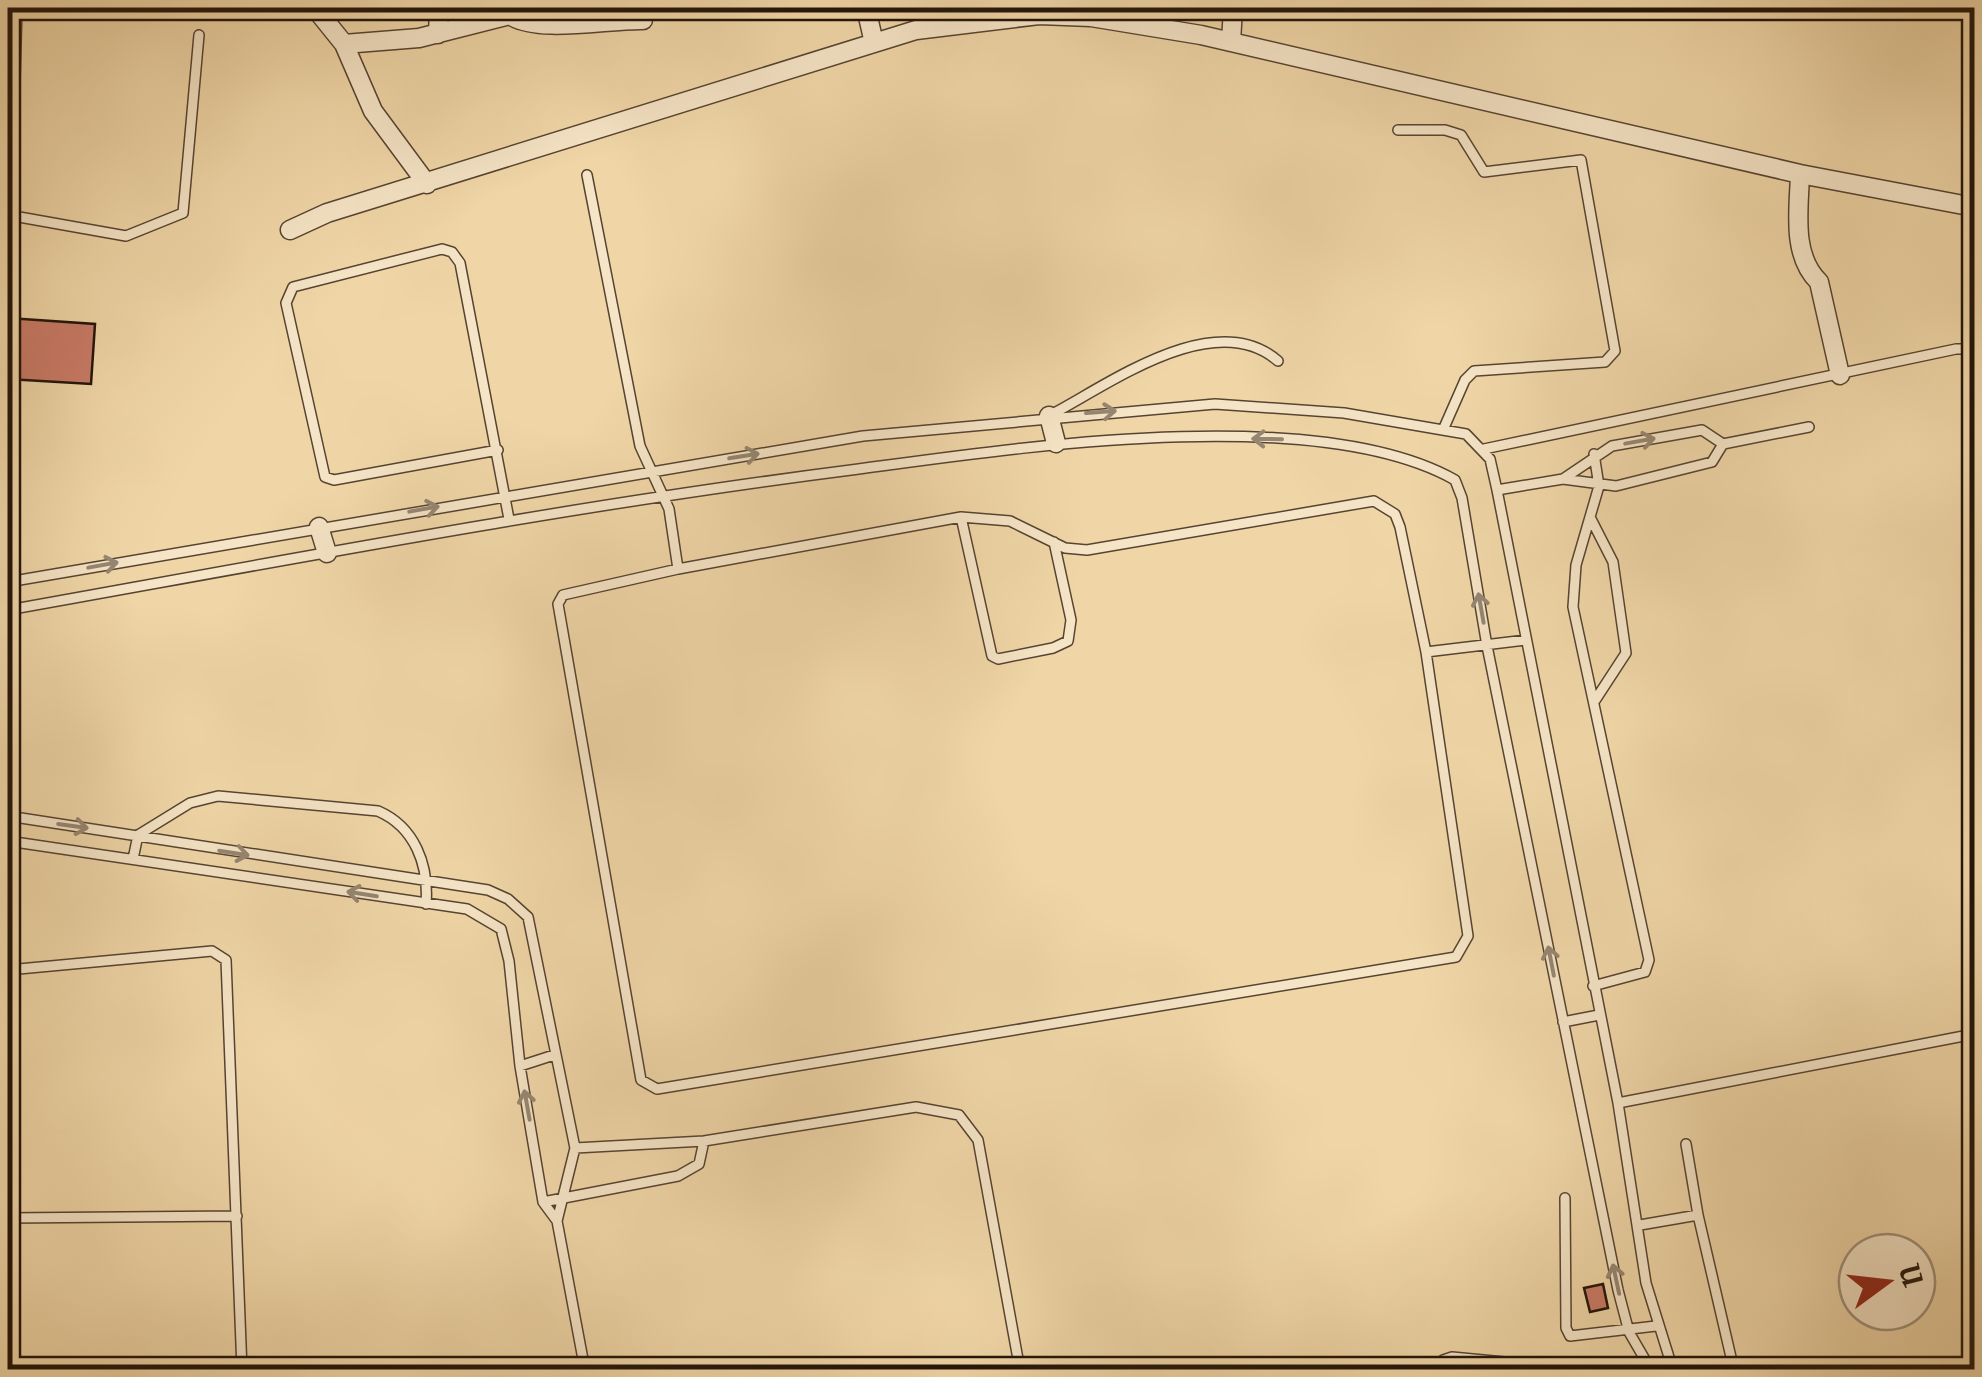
<svg xmlns="http://www.w3.org/2000/svg" width="1982" height="1377" font-family="'IM FELL French Canon',serif">
	<style>
		.building { fill: #c97b67; stroke: #22140a; stroke-width: 2.5 }
		.lines { fill: none; stroke-linecap: round; stroke-linejoin: round }
		.lane-casing { stroke: #564431; stroke-width: 12 }
		.street-casing { stroke: #564431; stroke-width: 21 }
		.lane { stroke: #f5e4c6; stroke-width: 9 }
		.street { stroke: #f5e4c6; stroke-width: 18 }
		.oneway { stroke: #968671 }
	</style>
	<rect width="100%" height="100%" fill="#f0d6a7"/>
	<filter id="stains"><feTurbulence type="fractalNoise" baseFrequency=".002" numOctaves="4"/><feColorMatrix values="0 0 0 0 .2 0 0 0 0 .09 0 0 0 0 .02 0 0 0 .5 -.17"/></filter>
	<radialGradient id="worn" r=".72"><stop offset=".6" stop-color="#630" stop-opacity="0"/><stop offset="1" stop-color="#630" stop-opacity=".3"/></radialGradient>
	<path class="building" d="M8,318L95,324L91,384L8,379Z
		M1603,1284L1608,1308L1590,1312L1584,1288Z"/>
	<g class="lines">
		<g class="lane-casing">
			<path id="lane" d="M1398,130H1445L1461,135L1484,172L1581,160L1615,351L1605,362L1474,371L1465,380L1443,430
				M587,175L640,446L669,509L678,569
				M8,215L126,236L183,213L199,35
				M11,215L17,8
				M1056,412C1112,382 1216,307 1278,361
				M1484,449L1956,349H1974
				M498,450L334,480L325,477L286,303L293,287L442,249L452,252L460,263L509,519
				M1563,479L1612,446L1702,430L1723,444L1809,427
				M1497,490L1563,479L1616,486L1712,462L1723,444
				M1374,501L1395,514L1400,527L1426,652L1468,936L1456,957L657,1089L641,1080L558,604L563,595L678,569L961,517L1010,521L1065,548L1087,550Z
				M961,517L992,656L998,659L1053,648L1068,641L1071,620L1054,542
				M1590,517L1613,562L1626,653L1594,702
				M8,582L863,436L1215,404L1344,413L1466,434L1490,459L1497,490L1618,1103L1646,1283L1673,1370
				M8,610C288,560 568,506 851,470C1009,449 1314,401 1455,480L1462,498L1487,646L1618,1290L1629,1332L1651,1370
				M1426,652L1526,640
				M8,816L488,890L508,899L528,917L575,1148L557,1221
				M8,841L467,909L501,929L509,961L520,1066L543,1202L557,1221L585,1370
				M133,859L138,835L190,803L218,796L378,811C415,827 429,865 426,904
				M8,970L212,951L226,960L242,1370
				M1593,986L1645,972L1649,960L1573,607L1576,565L1599,486L1594,454
				M1563,1022L1599,1015
				M520,1066L554,1055
				M1618,1103L1974,1034
				M1686,1144L1698,1215
				M575,1148L704,1141L916,1107L959,1115L978,1140L1020,1370
				M1565,1198L1566,1328L1570,1336L1656,1326
				M543,1202L678,1176L699,1164L704,1141
				M8,1218L237,1216
				M1640,1225L1698,1215L1734,1370
				M1436,1370L1443,1360L1452,1357L1589,1370"/>
		</g>
		<g class="street-casing">
			<path id="street" d="M315,8L344,44L373,111L427,184
				M866,8L874,43
				M510,15C537,34 608,19 643,20
				M438,34L439,8
				M1231,42L1233,8
				M344,44L419,38L510,15L515,8
				M1800,174C1799,209 1791,255 1819,282L1840,375
				M290,230L327,213L916,30L1039,15L1091,17L1201,35L1800,174L1974,207
				M1049,416L1056,443
				M319,527L327,553"/>
		</g>
		<use href="#lane" class="lane"/>
		<use href="#street" class="street"/>
	</g>
	<defs><path id="oneway-shaft" d="M-6 0H5M1.5-3L5.5 0L1.5 3" fill="none" stroke-width="1.6" stroke-linecap="round" stroke-linejoin="round" transform="scale(2.5)"/></defs>
	<g class="oneway">
		<use href="#oneway-shaft" transform="translate(1101 412) rotate(-4)"/>
		<use href="#oneway-shaft" transform="translate(1267 439) rotate(-179)"/>
		<use href="#oneway-shaft" transform="translate(1640 441) rotate(-10)"/>
		<use href="#oneway-shaft" transform="translate(744 456) rotate(-9)"/>
		<use href="#oneway-shaft" transform="translate(424 509) rotate(-10)"/>
		<use href="#oneway-shaft" transform="translate(103 565) rotate(-10)"/>
		<use href="#oneway-shaft" transform="translate(1481 608) rotate(-100)"/>
		<use href="#oneway-shaft" transform="translate(73 826) rotate(8)"/>
		<use href="#oneway-shaft" transform="translate(234 853) rotate(9)"/>
		<use href="#oneway-shaft" transform="translate(362 894) rotate(-171)"/>
		<use href="#oneway-shaft" transform="translate(1551 961) rotate(-101)"/>
		<use href="#oneway-shaft" transform="translate(527 1105) rotate(-100)"/>
		<use href="#oneway-shaft" transform="translate(1616 1279) rotate(-102)"/>
	</g>
	<rect width="1982" height="1377" fill="none" stroke="#f0d6a7" stroke-width="40"/>
	<rect x="10" y="10" width="1962" height="1357" fill="none" stroke="#22140a" stroke-width="5"/>
	<rect x="20" y="20" width="1942" height="1337" fill="none" stroke="#22140a" stroke-width="2.5"/>
	<g transform="translate(1887 1282) rotate(75)"><circle r="48" fill="#f5e4c6" stroke="#a1917b" stroke-width="2.5"/>
	<path d="M0-8L18 38L0 25L-18 38Z" fill="#8f2418"/>
	<text y="-15" font-size="28" font-weight="bold" text-anchor="middle" fill="#22140a">U</text>
	</g>
	<rect width="100%" height="100%" filter="url(#stains)"/>
	<rect width="100%" height="100%" fill="url(#worn)"/>
</svg>
